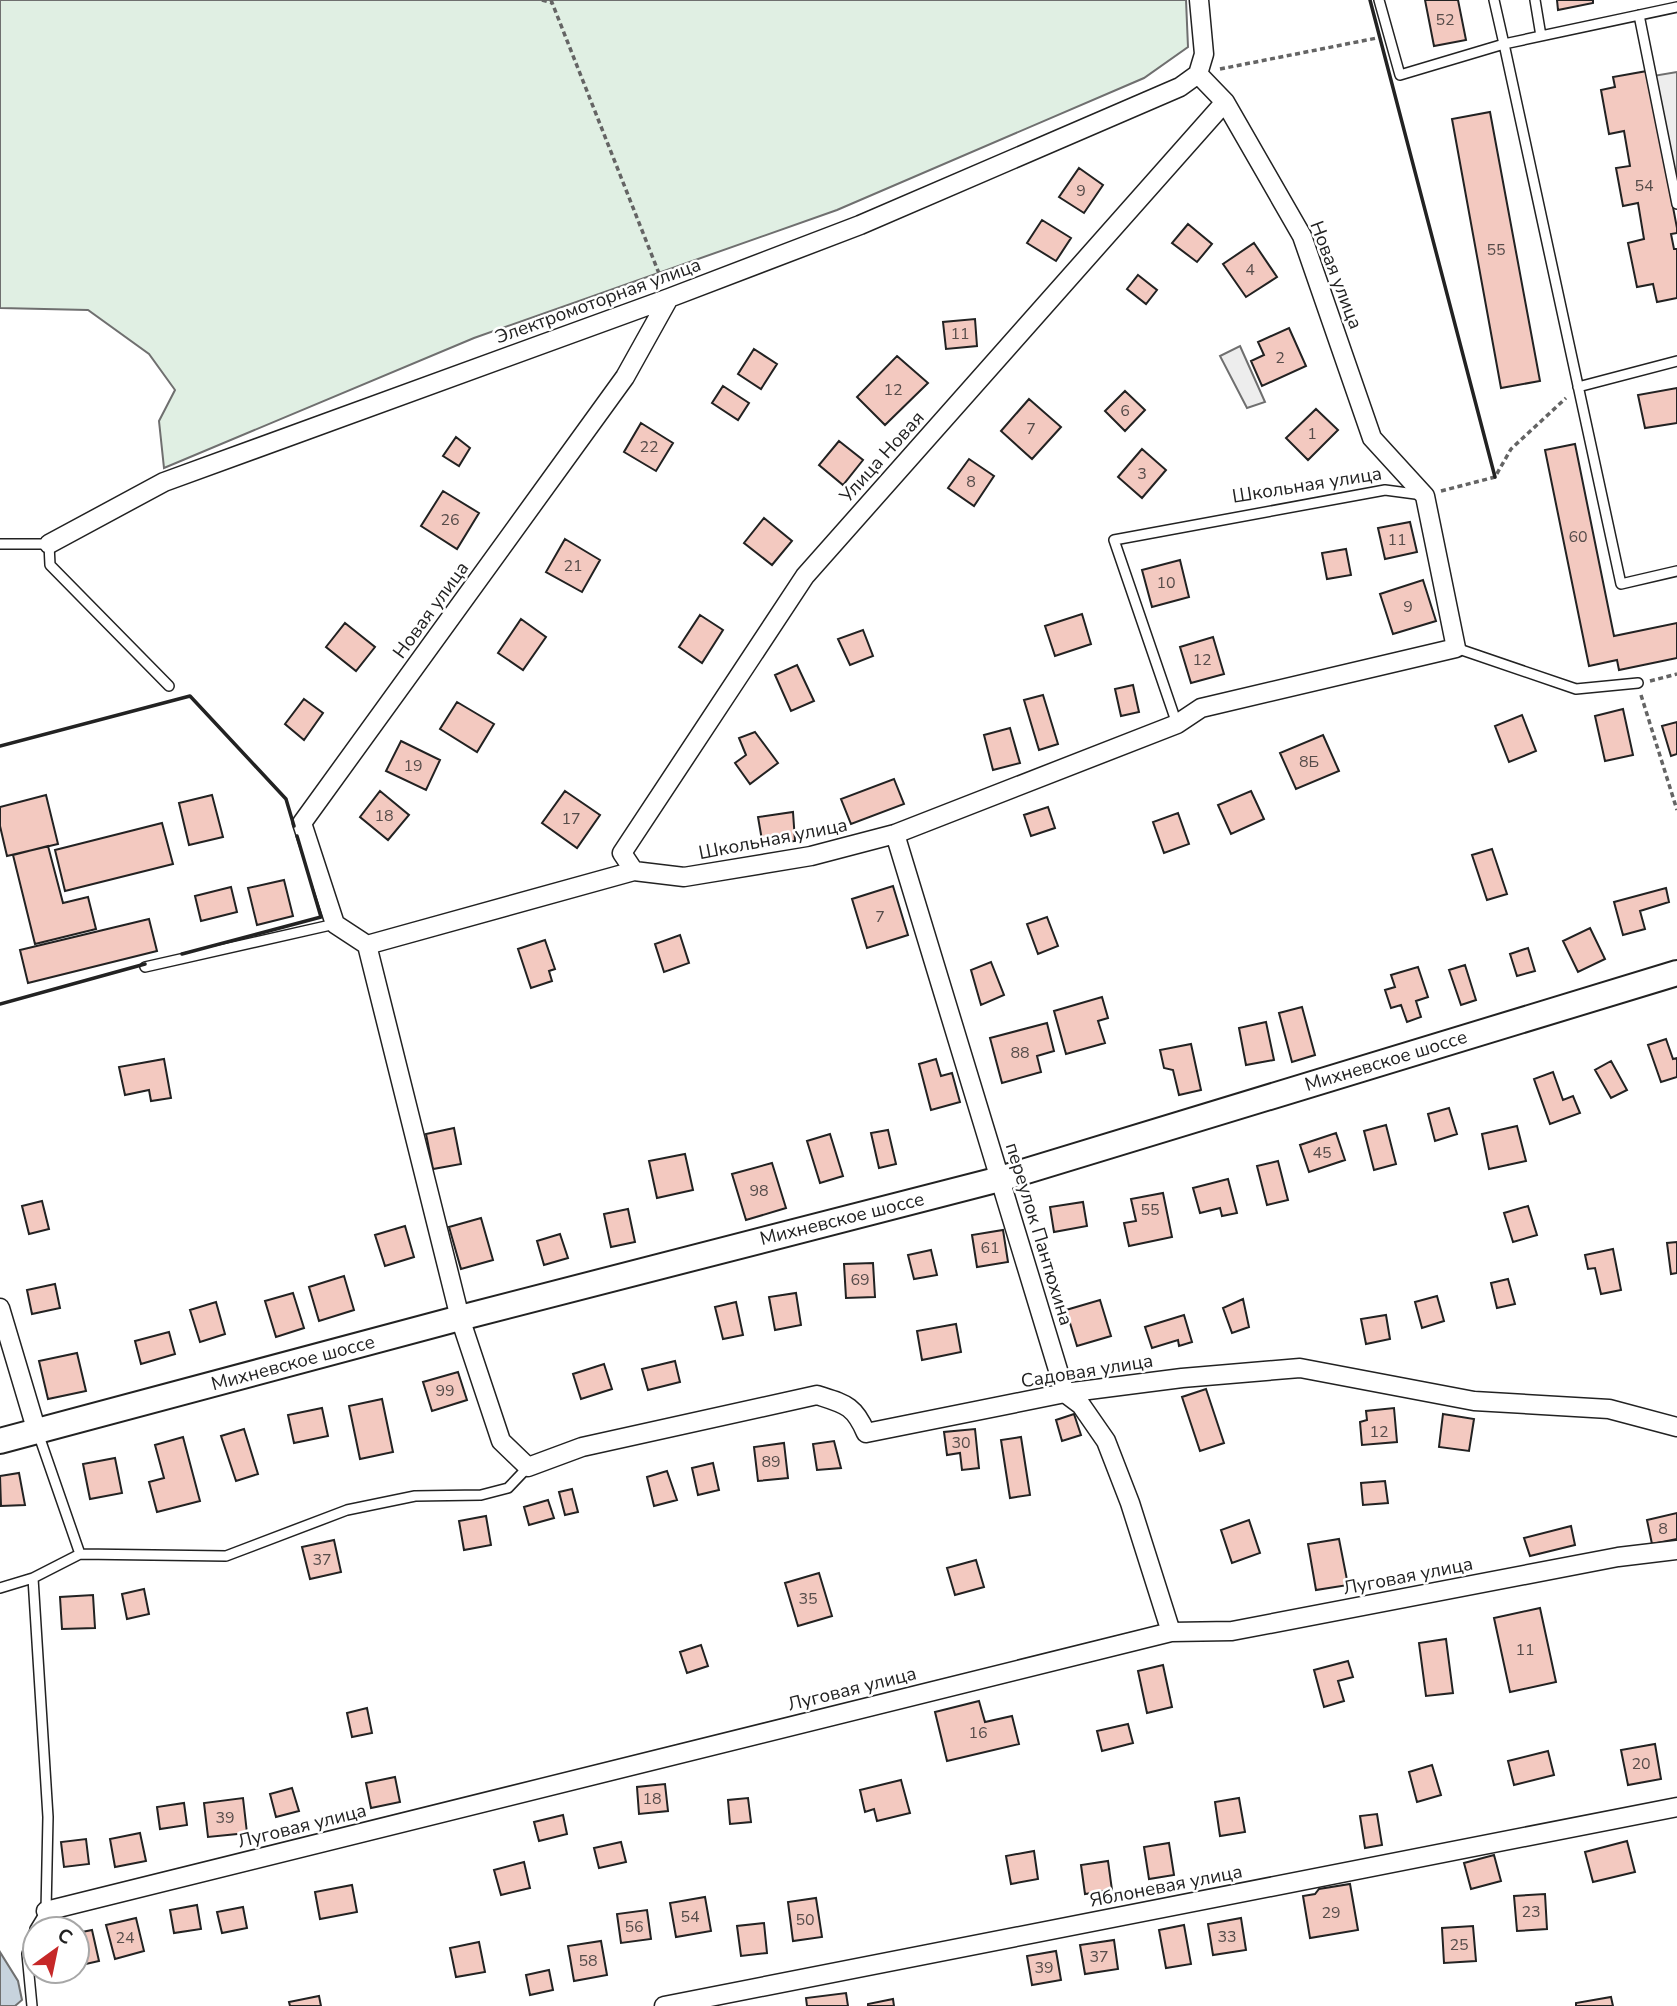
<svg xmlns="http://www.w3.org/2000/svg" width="1677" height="2006" font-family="'Nunito Sans',sans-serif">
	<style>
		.green { fill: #e0efe3; stroke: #6f6f6f; stroke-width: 2 }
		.parking { fill: #ededed; stroke: #6f6f6f; stroke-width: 2 }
		.water { fill: #c7d3dd; stroke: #6f6f6f; stroke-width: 2 }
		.building { fill: #f3c9c0; stroke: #222; stroke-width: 2 }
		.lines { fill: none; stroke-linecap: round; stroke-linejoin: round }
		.lane-casing { stroke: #222; stroke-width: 12 }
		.street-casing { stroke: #222; stroke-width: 21 }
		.secondary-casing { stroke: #222; stroke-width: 28 }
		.path { stroke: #646464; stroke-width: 3.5; stroke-dasharray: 5 3.5; stroke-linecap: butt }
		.lane { stroke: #fff; stroke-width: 9 }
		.street { stroke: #fff; stroke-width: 18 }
		.secondary { stroke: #fff; stroke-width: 24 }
		.wall { stroke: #222; stroke-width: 3.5 }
		.labels { text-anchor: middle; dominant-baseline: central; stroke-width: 5; stroke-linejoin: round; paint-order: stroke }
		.number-label { font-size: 16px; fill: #564c4a }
		.street-label { font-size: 19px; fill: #222; stroke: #fff }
	</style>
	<rect width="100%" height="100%" fill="#fff"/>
	<path class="green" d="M0,0H1186L1188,47L1144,78L837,210L474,338L164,468L159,421L175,390L149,354L88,310L0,308Z"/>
	<path class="parking" d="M1677,72V203L1653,76Z
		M1240,346L1265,402L1247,408L1220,356Z"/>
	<path class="water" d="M0,1952L18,1981L22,2000L15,2006H0Z"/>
	<path class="building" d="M1425,0H1458L1466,40L1434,46Z
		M1557,0H1593V3L1558,10Z
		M1647,71L1677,228V233L1671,234L1674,249H1677V298L1657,302L1653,284L1637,287L1628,243L1644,239L1638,203L1623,206L1616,168L1630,166L1624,131L1609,134L1601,90L1615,87L1613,77Z
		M1490,112L1540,381L1501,388L1452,119Z
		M1079,168L1103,185L1084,213L1059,197Z
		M1042,220L1071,238L1056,261L1027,243Z
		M1188,224L1212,244L1197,262L1172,243Z
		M1254,243L1277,277L1246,297L1223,264Z
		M1138,275L1157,290L1146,304L1127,289Z
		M975,319L977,346L946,349L943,322Z
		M1289,328L1306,366L1262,386L1251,361L1264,355L1258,342Z
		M754,349L777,364L761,389L738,374Z
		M897,356L928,383L885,425L857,397Z
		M723,386L749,403L738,420L712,403Z
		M1677,388V423L1645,428L1638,395Z
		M1125,391L1145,410L1125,431L1105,411Z
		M1029,399L1061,427L1032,459L1001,431Z
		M1316,409L1338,430L1308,460L1286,438Z
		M641,423L673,443L656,471L624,452Z
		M456,437L470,448L459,466L443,456Z
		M839,441L863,460L843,485L819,465Z
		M1575,444L1614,636L1677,623V658L1619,670L1617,660L1589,666L1545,450Z
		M1142,449L1166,470L1142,498L1118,477Z
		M969,459L994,476L974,506L948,488Z
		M443,491L479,513L457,549L421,526Z
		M764,518L792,541L772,565L744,543Z
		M1410,522L1417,552L1385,559L1378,528Z
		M565,539L600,560L582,592L546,572Z
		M1346,549L1351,575L1327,579L1322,553Z
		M1180,560L1189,597L1152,607L1142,570Z
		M1423,580L1436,621L1393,634L1380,594Z
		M1082,614L1091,644L1055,656L1045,626Z
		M700,615L723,630L702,663L679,647Z
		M521,619L546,637L523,670L498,653Z
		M345,623L375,647L356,671L326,647Z
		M863,630L873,656L850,665L838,639Z
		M1213,637L1224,674L1191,683L1180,647Z
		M797,665L814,701L791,711L775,675Z
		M1133,685L1139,712L1121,716L1115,689Z
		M1043,695L1058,744L1039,750L1024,700Z
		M304,699L323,713L304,740L285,724Z
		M457,702L494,724L477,752L440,729Z
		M1623,709L1633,755L1605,761L1595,716Z
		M1522,715L1536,751L1509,762L1495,726Z
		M1677,722V754L1671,756L1662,726Z
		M1010,728L1020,763L993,770L984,735Z
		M755,732L778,763L750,784L735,763L746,755L739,738Z
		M1323,735L1339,771L1296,789L1280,753Z
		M401,741L440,760L426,790L386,771Z
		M894,779L904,804L851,824L841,799Z
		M380,791L409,815L388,840L360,817Z
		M565,791L600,815L577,848L542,823Z
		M1251,791L1264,819L1231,834L1218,805Z
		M46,795L58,844L7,856L0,826V807Z
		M212,795L223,837L189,845L179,803Z
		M1048,807L1055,828L1031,836L1024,815Z
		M793,812L795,841L763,846L758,817Z
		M1178,813L1189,844L1164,853L1153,822Z
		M162,823L173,864L65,891L55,850Z
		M48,846L63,903L88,897L96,929L35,944L13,855Z
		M1492,849L1507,894L1487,900L1472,855Z
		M284,880L293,916L257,925L248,888Z
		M893,886L908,935L867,948L852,899Z
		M231,887L237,912L201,921L195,896Z
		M1666,888L1669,902L1640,911L1645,929L1623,935L1614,902Z
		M1047,917L1058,946L1038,954L1027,924Z
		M149,919L157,951L28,983L20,950Z
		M1590,928L1605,959L1578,972L1563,941Z
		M680,935L689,963L664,972L655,944Z
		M545,940L555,969L549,971L552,981L531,988L518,949Z
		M1528,948L1535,971L1517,976L1510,954Z
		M991,962L1004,995L981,1005L971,970Z
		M1465,965L1476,1000L1461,1005L1449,970Z
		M1418,967L1428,997L1416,1001L1421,1017L1407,1022L1401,1005L1391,1008L1385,990L1395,987L1391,975Z
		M1102,997L1108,1018L1098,1021L1105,1043L1066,1054L1054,1011Z
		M1302,1007L1315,1055L1292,1062L1279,1013Z
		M1266,1022L1274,1060L1246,1065L1239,1028Z
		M1047,1023L1054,1051L1037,1056L1041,1072L1002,1083L990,1038Z
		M1666,1039L1673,1059L1677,1058V1077L1661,1082L1648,1045Z
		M1191,1044L1201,1090L1179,1095L1173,1070L1164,1068L1160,1050Z
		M164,1059L171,1098L151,1101L149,1090L125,1095L119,1067Z
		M936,1059L941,1076L952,1073L960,1102L931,1110L919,1064Z
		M1611,1061L1627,1090L1611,1098L1595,1070Z
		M1553,1072L1563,1100L1573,1096L1580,1113L1550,1124L1534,1079Z
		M1449,1108L1457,1134L1435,1141L1428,1114Z
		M1386,1125L1396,1164L1374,1170L1364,1131Z
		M1517,1126L1526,1161L1489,1169L1482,1134Z
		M454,1128L461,1164L433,1169L426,1134Z
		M888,1130L896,1164L879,1168L871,1133Z
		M1336,1133L1345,1160L1309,1172L1300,1145Z
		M830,1134L843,1176L820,1183L807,1141Z
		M685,1154L693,1190L657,1198L649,1161Z
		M1278,1161L1288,1200L1267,1205L1257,1166Z
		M772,1163L786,1208L746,1220L732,1174Z
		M1228,1179L1237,1213L1222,1216L1220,1208L1200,1213L1193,1188Z
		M1163,1193L1172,1237L1129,1246L1124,1223L1136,1221L1131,1199Z
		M42,1201L49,1229L29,1234L22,1206Z
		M1083,1202L1087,1226L1054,1232L1050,1207Z
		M1528,1206L1537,1235L1513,1242L1504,1213Z
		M628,1209L635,1242L611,1247L604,1214Z
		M481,1218L493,1260L461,1269L449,1227Z
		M405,1226L414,1257L385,1266L375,1235Z
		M1003,1230L1008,1262L977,1267L972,1235Z
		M560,1234L568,1258L544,1265L537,1241Z
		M1677,1242V1273L1671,1274L1667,1243Z
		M1613,1249L1621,1290L1601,1294L1595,1268L1588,1269L1585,1255Z
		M931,1250L937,1275L914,1279L908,1255Z
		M873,1263L875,1297L846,1298L844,1264Z
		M344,1276L354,1310L319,1321L309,1287Z
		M1508,1279L1515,1304L1497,1308L1491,1283Z
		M55,1284L60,1308L32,1314L27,1290Z
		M293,1293L304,1328L276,1337L265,1301Z
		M796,1293L801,1325L775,1330L769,1297Z
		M1437,1296L1444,1321L1422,1328L1415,1302Z
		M1243,1299L1249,1327L1232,1333L1223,1308Z
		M1100,1300L1111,1336L1077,1346L1066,1310Z
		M216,1302L225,1334L200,1342L190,1310Z
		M736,1302L743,1335L723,1339L715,1307Z
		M1184,1315L1192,1342L1179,1346L1178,1340L1152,1348L1145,1327Z
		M1386,1315L1390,1339L1366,1344L1361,1319Z
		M956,1324L961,1352L922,1360L917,1331Z
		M169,1332L175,1354L141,1364L135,1341Z
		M77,1353L86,1391L48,1399L39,1361Z
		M675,1361L680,1382L648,1390L642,1369Z
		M604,1364L612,1389L581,1399L573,1374Z
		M458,1372L467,1400L432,1411L423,1382Z
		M1206,1389L1224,1443L1200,1451L1182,1397Z
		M382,1399L393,1452L360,1459L349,1406Z
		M322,1408L328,1436L294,1443L288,1415Z
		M1394,1408L1397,1442L1362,1445L1360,1422L1367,1420L1366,1411Z
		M1074,1414L1081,1435L1062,1441L1056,1420Z
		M1443,1414L1474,1419L1469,1451L1439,1447Z
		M244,1429L258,1474L236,1481L221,1436Z
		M975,1429L979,1468L962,1470L960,1453L947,1455L944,1432Z
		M183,1437L200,1501L157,1512L149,1482L164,1478L155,1445Z
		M1021,1437L1030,1495L1010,1498L1001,1440Z
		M834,1441L841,1468L817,1470L813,1444Z
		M784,1443L788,1478L758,1481L754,1447Z
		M115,1458L122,1493L90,1499L83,1464Z
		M713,1463L719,1490L698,1495L692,1468Z
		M667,1471L677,1500L654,1506L647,1477Z
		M19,1473L25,1505L1,1506L0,1476Z
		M1385,1481L1388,1503L1363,1505L1361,1483Z
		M572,1489L578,1512L565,1515L559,1492Z
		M548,1500L554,1518L529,1525L524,1507Z
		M1677,1513V1539L1652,1544L1647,1520Z
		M486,1516L491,1545L464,1550L459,1521Z
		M1249,1520L1260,1553L1232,1563L1221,1530Z
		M1571,1526L1575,1545L1530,1556L1524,1538Z
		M1339,1539L1348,1585L1316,1590L1308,1544Z
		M334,1540L341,1572L310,1579L302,1547Z
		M976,1560L984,1587L955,1595L947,1568Z
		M819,1573L832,1616L798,1626L785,1583Z
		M144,1589L149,1614L127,1619L122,1594Z
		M93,1595L95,1628L62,1629L60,1597Z
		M1540,1608L1556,1682L1510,1692L1494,1618Z
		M1446,1639L1453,1693L1426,1696L1419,1643Z
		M701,1645L708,1666L687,1673L680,1652Z
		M1348,1661L1353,1677L1338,1681L1344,1701L1324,1707L1314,1670Z
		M1163,1665L1172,1707L1147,1713L1138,1671Z
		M979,1701L985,1722L1012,1716L1019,1744L947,1761L935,1712Z
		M367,1708L372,1733L352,1737L347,1713Z
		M1128,1724L1133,1743L1102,1751L1097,1731Z
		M1655,1744L1661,1779L1628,1785L1621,1750Z
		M1548,1751L1554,1775L1514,1785L1508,1761Z
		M1432,1765L1441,1795L1417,1802L1409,1772Z
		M395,1777L400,1802L371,1808L366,1783Z
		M901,1780L910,1813L877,1821L874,1809L865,1812L860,1790Z
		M665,1784L668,1811L639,1814L637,1787Z
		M292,1788L299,1811L276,1817L270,1794Z
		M243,1798L247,1833L208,1837L204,1803Z
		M748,1798L751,1822L730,1824L728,1800Z
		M1239,1798L1245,1832L1220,1836L1215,1802Z
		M184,1803L187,1825L160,1829L157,1807Z
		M1377,1814L1382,1845L1365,1848L1360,1816Z
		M563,1815L567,1834L539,1841L534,1822Z
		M140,1833L146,1861L115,1867L110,1839Z
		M86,1839L89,1864L64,1867L61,1842Z
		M1627,1841L1635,1872L1593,1882L1585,1852Z
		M621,1842L626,1862L599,1868L594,1848Z
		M1169,1843L1174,1875L1149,1879L1144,1847Z
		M1034,1851L1038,1879L1011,1884L1006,1856Z
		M1494,1855L1501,1881L1471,1889L1464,1863Z
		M1108,1861L1112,1890L1085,1894L1081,1865Z
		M524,1862L530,1888L501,1895L494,1870Z
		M1350,1884L1358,1930L1310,1938L1303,1896L1315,1894L1319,1889Z
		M352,1885L357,1912L320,1919L315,1892Z
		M1545,1894L1547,1929L1517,1931L1514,1896Z
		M705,1897L711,1931L676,1937L670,1903Z
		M816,1898L822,1937L793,1941L788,1902Z
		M197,1905L201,1929L174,1933L170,1910Z
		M243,1907L247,1928L222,1933L217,1912Z
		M647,1910L651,1939L621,1943L617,1914Z
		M136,1918L144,1951L115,1959L106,1925Z
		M1241,1918L1246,1950L1213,1955L1208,1924Z
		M764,1923L767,1953L741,1956L737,1926Z
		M1184,1925L1191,1964L1166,1968L1159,1930Z
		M1473,1926L1476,1961L1444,1963L1442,1928Z
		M92,1930L99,1961L77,1966V1933Z
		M1114,1940L1118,1969L1085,1974L1080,1945Z
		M601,1941L607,1975L574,1981L568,1946Z
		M479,1942L485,1972L456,1977L450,1948Z
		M1056,1951L1061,1980L1032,1985L1027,1956Z
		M549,1970L553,1990L530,1995L526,1975Z
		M846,1993L848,2006H807L806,1998Z
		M319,1996L321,2006H290L289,2002Z
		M1611,1997L1613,2006H1576V2003Z
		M893,1999L894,2006H868V2004Z"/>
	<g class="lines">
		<g class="lane-casing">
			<path id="lane" d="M1379,0L1400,75L1504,44L1494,0
				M1535,0L1541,36
				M1677,7L1504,44L1621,584L1677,571
				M1639,15L1677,204
				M1578,387L1677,361
				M0,544H49L50,565L169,686
				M1456,648L1576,689L1638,683
				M1177,724L1114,540L1385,490L1423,495
				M145,967L335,924
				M80,1554L226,1556L347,1510L415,1496L481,1495L508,1488L528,1467
				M0,1588L33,1578
				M35,1929L46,1911L48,1817L33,1578L80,1554L38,1433
				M32,2006L27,1954L35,1930"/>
		</g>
		<g class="street-casing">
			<path id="street" d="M1198,74L1204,54L1199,0
				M49,544L164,482L669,298L860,225L1180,87L1198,74
				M895,834L1065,1393L1081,1405L1106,1441L1130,1503L1171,1632
				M634,871L622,853L805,576L1225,102
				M367,945L634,871L684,877L811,856L895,834L1177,724L1201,708L1456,648L1425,496L1372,438L1302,236L1225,102L1198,74
				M367,945L460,1318L501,1441L528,1467L582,1447L817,1395C845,1404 854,1405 866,1433L1065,1393L1182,1378L1300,1368L1474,1401L1609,1409L1677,1427
				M367,945L335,924L302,823L625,377L669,298
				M0,1308L37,1432
				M46,1911L1171,1632L1232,1631L1618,1557L1677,1550
				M664,2006L1677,1807"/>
		</g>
		<g class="secondary-casing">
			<path id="secondary" d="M0,1441L460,1318L1000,1179L1677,973"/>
		</g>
		<path class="path" d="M542,0L552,3
			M551,0L662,281
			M1220,69L1377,38
			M1441,491L1495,477L1511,449L1566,398
			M1650,681L1677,674
			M1641,695L1677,810"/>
		<use href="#lane" class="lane"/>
		<use href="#street" class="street"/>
		<use href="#secondary" class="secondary"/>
		<path class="wall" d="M1370,0L1495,477
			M0,746L190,696L286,799L294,826
			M182,954L321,917L297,836
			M0,1004L145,964"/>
	</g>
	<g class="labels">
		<g class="number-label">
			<text x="1445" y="20">52</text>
			<text x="1644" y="186">54</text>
			<text x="1081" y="191">9</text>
			<text x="1496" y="250">55</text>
			<text x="1250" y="270">4</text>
			<text x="960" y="334">11</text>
			<text x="1280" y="358">2</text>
			<text x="893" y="390">12</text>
			<text x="1125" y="411">6</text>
			<text x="1031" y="429">7</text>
			<text x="1312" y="434">1</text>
			<text x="649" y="447">22</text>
			<text x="1142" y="474">3</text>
			<text x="971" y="482">8</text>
			<text x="450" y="520">26</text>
			<text x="1578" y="537">60</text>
			<text x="1397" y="540">11</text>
			<text x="573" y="566">21</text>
			<text x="1166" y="583">10</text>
			<text x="1408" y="607">9</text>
			<text x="1202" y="660">12</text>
			<text x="1309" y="762">8Б</text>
			<text x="413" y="766">19</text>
			<text x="384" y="816">18</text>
			<text x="571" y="819">17</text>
			<text x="880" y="917">7</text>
			<text x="1020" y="1053">88</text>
			<text x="1322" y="1153">45</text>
			<text x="759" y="1191">98</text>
			<text x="1150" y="1210">55</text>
			<text x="990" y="1248">61</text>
			<text x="860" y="1280">69</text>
			<text x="445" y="1391">99</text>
			<text x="1379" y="1432">12</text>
			<text x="961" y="1443">30</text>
			<text x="771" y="1462">89</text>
			<text x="1663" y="1529">8</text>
			<text x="322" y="1560">37</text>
			<text x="808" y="1599">35</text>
			<text x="1525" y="1650">11</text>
			<text x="978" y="1733">16</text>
			<text x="1641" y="1764">20</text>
			<text x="652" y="1799">18</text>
			<text x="225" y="1818">39</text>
			<text x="1531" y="1912">23</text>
			<text x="1331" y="1913">29</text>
			<text x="690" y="1917">54</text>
			<text x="805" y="1920">50</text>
			<text x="634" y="1927">56</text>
			<text x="1227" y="1937">33</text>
			<text x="125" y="1938">24</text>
			<text x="1459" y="1945">25</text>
			<text x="1099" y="1957">37</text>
			<text x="588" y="1961">58</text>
			<text x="1044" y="1968">39</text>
		</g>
		<g class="street-label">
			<text transform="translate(1336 275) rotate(69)">Новая улица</text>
			<text transform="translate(598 301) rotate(-20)">Электромоторная улица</text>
			<text transform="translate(882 457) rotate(-48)">Улица Новая</text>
			<text transform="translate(1307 485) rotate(-9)">Школьная улица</text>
			<text transform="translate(431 610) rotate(-54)">Новая улица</text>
			<text transform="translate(773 839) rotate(-11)">Школьная улица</text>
			<text transform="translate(1386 1061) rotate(-17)">Михневское шоссе</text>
			<text transform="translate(842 1219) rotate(-14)">Михневское шоссе</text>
			<text transform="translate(1039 1234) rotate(73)">переулок Пантюхина</text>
			<text transform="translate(293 1363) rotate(-15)">Михневское шоссе</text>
			<text transform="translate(1087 1371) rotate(-9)">Садовая улица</text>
			<text transform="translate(1408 1576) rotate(-11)">Луговая улица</text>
			<text transform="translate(852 1689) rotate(-14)">Луговая улица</text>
			<text transform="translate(302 1826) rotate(-14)">Луговая улица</text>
			<text transform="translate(1166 1886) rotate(-11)">Яблоневая улица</text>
		</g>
	</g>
	<g transform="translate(56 1950) rotate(33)"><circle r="33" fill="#ffffff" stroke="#a7a7a7" stroke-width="2"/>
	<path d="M0-5L12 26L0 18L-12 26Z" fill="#c62828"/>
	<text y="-10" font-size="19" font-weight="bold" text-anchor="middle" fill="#222222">С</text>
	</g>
</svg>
